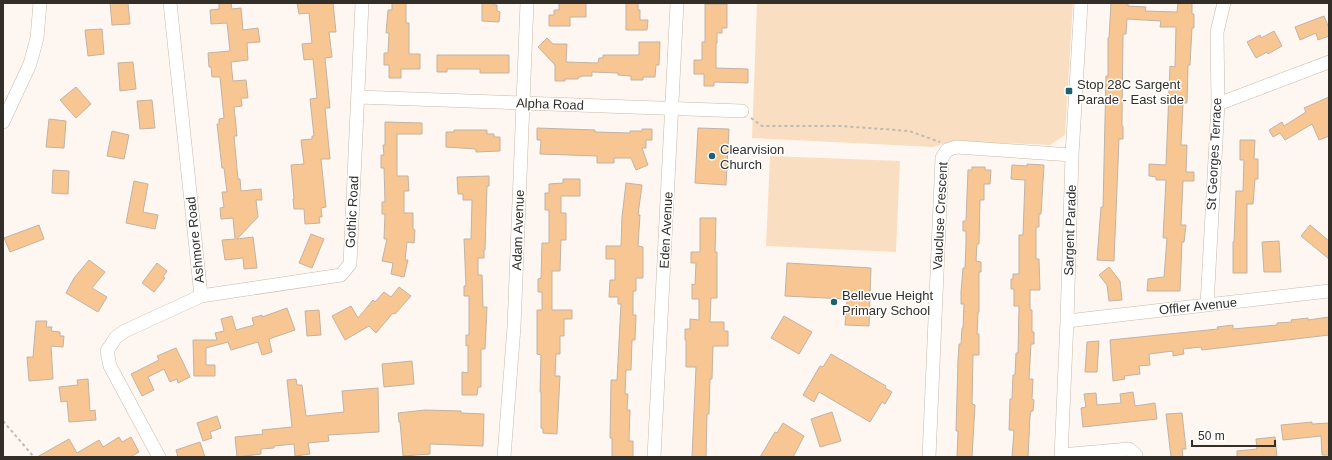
<svg xmlns="http://www.w3.org/2000/svg" width="1332" height="460" font-family="Arial,sans-serif">
	<style>
		.green { fill: #fadec1 }
		.building { fill: #f7c692; stroke: #c2b3a4 }
		.lines { fill: none; stroke-linecap: round; stroke-linejoin: round }
		.minor-casing { stroke: #c8b9aa; stroke-width: 14 }
		.path { stroke: #c0b9b3; stroke-width: 2; stroke-dasharray: 3 3; stroke-linecap: butt }
		.minor { stroke: #fff; stroke-width: 13 }
		.poi-dot { fill: #1b6172; stroke: #fff; stroke-width: 1.5 }
		.labels { text-anchor: middle; dominant-baseline: central; stroke-width: 3; stroke-linejoin: round; paint-order: stroke }
		.poi-label { font-size: 13px; fill: #332e28; stroke: #fff; text-anchor: start }
		.street-label { font-size: 13px; fill: #332e28; stroke: #fff }
	</style>
	<rect width="100%" height="100%" fill="#fef7f1"/>
	<path class="green" d="M757,3H1073L1065,135L1050,145L953,141L933,147L752,138Z
		M770,156L900,161L896,252L766,246Z"/>
	<path class="building" d="M110,3H128L130,24L112,25Z
		M219,3H231L232,9L241,8L243,30L258,28L260,42L247,43L248,60L231,62L233,81L246,80L248,98H241L242,106L234,107L237,136H234L238,179H240L241,191L261,189L262,200H256L258,217L237,239L253,237L257,268L244,269L243,258L225,260L222,240L235,239L233,218L221,219L220,208L224,207L222,192H227L224,168H222L217,124H219V119L224,118L220,77H212L211,67H209L208,53L230,51L227,23L211,24L210,10L219,9Z
		M297,3H333L336,32H329L332,57L325,58L330,108H325L330,159H321L326,207L321,208L322,217H319L320,223L305,224L304,209H294L293,199H294L291,165L304,164L301,140L312,139V136H314L310,99L317,98L313,59L304,60L302,44L312,43L309,13L299,14Z
		M392,3H406V23H409V54H420V69H401V78H389V65H384V53H388L389,33H386L388,10H392Z
		M482,3H494V5H497V11L500,12L499,22L482,21Z
		M559,3H586V17H570V26H549V15H554V10H559Z
		M626,3H638V10H640V20H648L647,30H626Z
		M1111,3H1128V6L1146,7L1145,11L1177,12L1178,3H1192V14H1194V28H1192L1190,65H1188L1187,103H1183L1181,145H1187L1186,172H1194V181H1183L1181,225H1186L1184,242H1182L1180,291H1147L1148,279L1164,277L1167,238H1163L1166,180H1156V177L1149,176V164L1166,165L1170,66L1175,67L1176,27H1160L1161,21L1127,19L1126,34H1123L1122,118V126H1123V139H1119L1114,261L1097,260L1101,207H1103L1106,76H1108V38H1109Z
		M705,4H727V28H722V33H717V43H716V68L748,69V83L714,82V86H704V74H694V60H702V42H705Z
		M1324,16L1329,28V36L1318,40L1316,33L1300,40L1295,27Z
		M102,29L104,54L88,56L85,30Z
		M1274,31L1282,46L1268,54L1267,52L1256,58L1247,42L1260,35L1261,38Z
		M547,38L553,44H567L566,62L598,63L599,58H603V55H639V42H660L659,65H656L655,77H643V80H631V76L618,75V73L592,72V76H581V77H578V79H565V81H555V65L538,47Z
		M437,55H509V73H480V69H447V72H437Z
		M133,62L136,89L120,91L118,63Z
		M76,87L91,104L76,118L60,100Z
		M1329,97V136L1319,140L1312,124L1285,140L1280,133L1273,137L1269,130L1282,122L1284,126L1306,112L1304,108Z
		M152,100L155,128L140,129L137,101Z
		M49,119L66,121L64,148L46,147Z
		M385,122L422,123V134H397V176H408L409,191H404V213H413V229L415,230L414,243L407,242L405,260H408L404,277L391,274L393,263L382,261L387,239H384L385,214H382V202H385L384,168H381V155H384L383,145H385Z
		M537,128L595,130V132L630,133V131H642V129H652V140H646V148H642L648,165L636,170L631,158H614V163H597V156L540,154L541,140H537Z
		M698,128L729,129L726,185L695,183Z
		M454,130H487V134H494V137H500V151L476,152V149L446,147V132H454Z
		M112,131L129,135L124,159L107,156Z
		M1240,140H1255L1254,159H1258V179H1255L1253,204H1247V273H1233V242H1234L1236,191H1243L1244,160H1240Z
		M1027,164L1044,165L1041,214H1039V227H1036V259H1039L1040,290H1030V310H1032V332H1034V344H1031L1029,379H1033L1032,399L1034,400L1033,411H1031L1030,416L1028,457H1012L1014,430H1009L1010,399H1012L1013,375H1015L1016,353H1018L1019,306H1014V289H1011V279H1013V274H1019V235H1023L1025,180L1011,179L1012,165L1027,166Z
		M972,167H985V170H991L990,184H984V200H980L979,244H977L976,261L981,262V272H979V312H978L977,334H979V355H973L972,404L975,405L972,457H957L958,431H956L958,360L959,344H961L962,328H963L964,304H961V292L963,268H965L966,243V231H963V221H966L968,170H972Z
		M53,170L69,171L68,194L52,193Z
		M489,176V186H487L485,250H484V258H478V275H482L483,307H487L485,349H481V387H478L477,395H462V372L468,373V345L466,346V335H469V296H464V286H466L464,239H471L472,200H463V194H458L457,177Z
		M563,179H580V196H561V213H566V240H561L560,271H552V310H572V319H564V336H560V354H556L555,376H560L557,434L543,433V429L541,428V392H540L541,355L537,354V310H542V292H538V279L541,278L542,243H549V210H545V193H549V184L563,183Z
		M134,181L148,184L143,212L158,215L155,229L126,223Z
		M626,183L642,185L638,215H640L638,246L643,247V278H636V291H633V315H636L635,340H632L631,370H626L625,394H628L627,410H630L629,441H633V457H612V438H610L611,380H617L621,304H618V297H609L610,280H615V259H606V246H621L622,217Z
		M700,218H716L715,252H717V298H711L710,322H724V331H728V346H713L712,379H710L709,414H707L706,457H692L696,367H686V340H685V329H690V319L699,320V299H692V284L695,285L696,263H691V252H700Z
		M39,225L44,239L10,252L4,238Z
		M1310,225L1329,241V259L1301,236Z
		M311,234L324,239L312,268L299,263Z
		M1279,241L1281,272H1264L1262,242Z
		M89,260L105,272L92,288L107,297L98,312L66,293L74,278Z
		M157,263L167,271L163,277L165,278L154,292L142,283Z
		M787,263L871,268L869,326L845,325L847,299L785,296Z
		M1109,267L1120,281L1122,300L1109,301L1107,285L1099,275Z
		M399,287L411,296L395,314L393,313L376,333L369,326L345,340L332,316L351,306L358,318L373,300L375,302L384,292L391,297Z
		M287,308L295,330L269,339L272,352L262,355L258,342L231,350L228,342L206,348V365H215V376H194L193,340H217L215,333L224,331L221,319L232,316L236,330L254,325L252,318L262,315V317Z
		M319,310L321,335L307,336L305,311Z
		M784,316L812,332L799,354L771,338Z
		M1329,317V335L1202,350L1201,347L1183,349L1184,354L1173,356V351L1149,354L1150,365L1139,366L1140,374L1124,376L1125,379L1113,381L1110,340L1218,329L1217,327L1233,325V329L1277,325V323L1292,322L1291,320L1308,318V320Z
		M36,321H47L46,327H52L51,331L60,332V336H64L63,347L51,346L53,379L29,381L27,357H33Z
		M1099,341L1097,372H1085L1087,342Z
		M176,348L190,377L178,383L177,379L170,382L164,369L148,377L154,390L142,396L131,374L159,360L157,356Z
		M831,354L886,386L885,388L892,392L885,404L882,402L870,422L819,392L814,402L803,395L820,366L823,367Z
		M412,361L414,384L384,387L382,364Z
		M88,379L90,411L95,410L96,420L69,422L67,401L61,402L59,387L78,385L77,380Z
		M296,379L297,385H302L306,416L344,412L342,391L378,388L379,432L328,435L329,441L308,443L310,454L295,456L294,444L274,446V448L261,449V454L237,457L235,437L263,434L262,430L292,427L287,380Z
		M1133,392L1135,406L1155,403L1157,419L1083,427L1081,408L1086,407L1084,394L1096,393L1097,405L1121,403L1120,394Z
		M425,410L461,411V413L484,414L483,446L430,444V454L403,456L400,422H399L398,413Z
		M832,412L841,441L820,447L811,419Z
		M1182,413L1186,449H1182L1183,457H1171L1166,414Z
		M217,416L221,428L210,432L212,438L203,441L197,423Z
		M1312,422V424L1329,423V455H1322L1321,436L1283,440L1281,425Z
		M783,423L804,436L793,457H760L775,432L777,433Z
		M119,437L122,442L131,437L139,452L130,457H37L69,439L77,453L99,440L103,447Z
		M1275,437L1277,457H1237V451L1257,449L1256,439Z
		M200,442L205,457H178L176,450Z"/>
	<g class="lines">
		<g class="minor-casing">
			<path id="minor" d="M358,97L742,111
				M1218,104L1329,62
				M3,122L30,64L37,38L40,3
				M201,296L341,275L350,264L362,3
				M1207,305L1218,104L1217,32L1224,3
				M1067,321L1329,291
				M1061,455L1129,449L1136,455V457
				M159,457L110,366L107,351L116,337L125,331L201,296L170,3
				M504,457L514,327L527,3
				M654,457L677,3
				M929,457L942,158L947,150L956,147L1072,155
				M1061,457L1067,321L1072,155L1081,3"/>
		</g>
		<path class="path" d="M751,118L762,126H841L909,131L940,142
			M3,421L34,457"/>
		<use href="#minor" class="minor"/>
	</g>
	<g class="poi-dot">
		<rect x="1065" y="87" width="8" height="8" rx="2"/>
		<circle cx="712" cy="156" r="4"/>
		<circle cx="834" cy="302" r="4"/>
	</g>
	<g class="labels">
		<g class="poi-label">
			<text x="1077" y="84">Stop 28C Sargent<tspan x="1077" dy="15">Parade - East side</tspan></text>
			<text x="720" y="149">Clearvision<tspan x="720" dy="15">Church</tspan></text>
			<text x="842" y="295">Bellevue Height<tspan x="842" dy="15">Primary School</tspan></text>
		</g>
		<g class="street-label">
			<text transform="translate(550 104) rotate(2)">Alpha Road</text>
			<text transform="translate(1214 154) rotate(-87)">St Georges Terrace</text>
			<text transform="translate(352 212) rotate(-87)">Gothic Road</text>
			<text transform="translate(940 216) rotate(-87)">Vaucluse Crescent</text>
			<text transform="translate(518 230) rotate(-88)">Adam Avenue</text>
			<text transform="translate(666 230) rotate(-87)">Eden Avenue</text>
			<text transform="translate(1070 230) rotate(-88)">Sargent Parade</text>
			<text transform="translate(195 240) rotate(-96)">Ashmore Road</text>
			<text transform="translate(1198 306) rotate(-6)">Offler Avenue</text>
		</g>
	</g>
	<rect width="1332" height="460" fill="none" stroke="#332e28" stroke-width="8"/>
	<path d="M1192 440v6h83v-6" fill="none" stroke="#332e28" stroke-width="2"/>
	<text x="1198" y="440" font-size="12" fill="#332e28" stroke="#ffffff" stroke-width="3" paint-order="stroke">50 m</text>
</svg>
